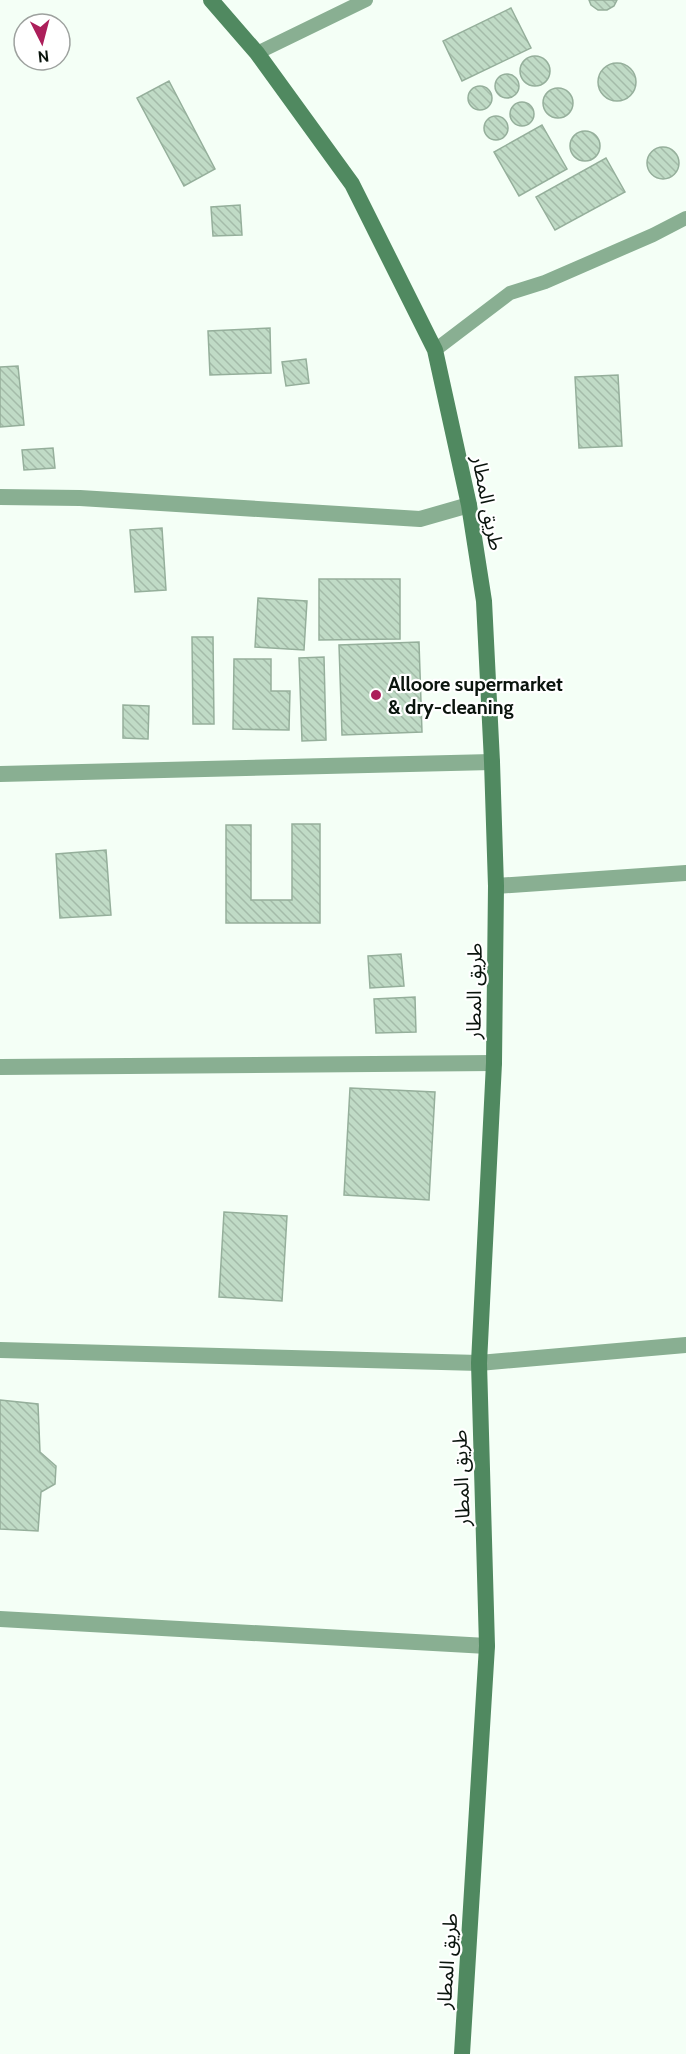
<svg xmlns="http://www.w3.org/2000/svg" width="686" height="2054" font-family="Cabin,'Noto Sans Arabic',sans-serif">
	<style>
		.building { fill: url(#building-back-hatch); stroke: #95af9b; stroke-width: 1.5 }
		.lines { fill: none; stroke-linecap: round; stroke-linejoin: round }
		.service { stroke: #89af92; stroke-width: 14 }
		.minor { stroke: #89af92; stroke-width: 16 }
		.secondary { stroke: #508960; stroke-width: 16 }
		.poi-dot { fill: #ac1e5a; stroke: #fff; stroke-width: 2 }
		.labels { text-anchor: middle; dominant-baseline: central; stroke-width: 4.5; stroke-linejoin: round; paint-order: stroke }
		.street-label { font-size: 20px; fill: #0a140d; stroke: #fff }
		.poi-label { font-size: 20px; font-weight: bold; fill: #0a140d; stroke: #fff; text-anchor: start }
	</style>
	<defs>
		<pattern id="building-back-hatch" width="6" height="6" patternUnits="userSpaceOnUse" patternTransform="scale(1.5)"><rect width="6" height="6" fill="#c0dbc6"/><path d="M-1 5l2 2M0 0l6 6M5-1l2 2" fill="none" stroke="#a4bba9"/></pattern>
	</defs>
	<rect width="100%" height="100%" fill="#f4fff6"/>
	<path class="building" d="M589,0H617L614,6L607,10H598L591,5Z
		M511,8L531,48L462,81L443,41Z
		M520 71a15 15 0 1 1 30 0a15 15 0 1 1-30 0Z
		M598 82a19 19 0 1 1 38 0a19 19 0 1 1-38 0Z
		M495 86a12 12 0 1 1 24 0a12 12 0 1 1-24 0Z
		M169,81L215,169L184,186L137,98Z
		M468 98a12 12 0 1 1 24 0a12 12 0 1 1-24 0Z
		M543 103a15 15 0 1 1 30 0a15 15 0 1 1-30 0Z
		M510 114a12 12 0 1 1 24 0a12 12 0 1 1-24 0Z
		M484 128a12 12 0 1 1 24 0a12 12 0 1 1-24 0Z
		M542,125L567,169L519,196L494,152Z
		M570 146a15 15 0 1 1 30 0a15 15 0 1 1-30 0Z
		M647 163a16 16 0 1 1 32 0a16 16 0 1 1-32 0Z
		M606,158L625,192L555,230L536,197Z
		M240,205L242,235L213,236L211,207Z
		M270,328L271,373L210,375L208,331Z
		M306,359L309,383L286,386L282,362Z
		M18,366L24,425L0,427V367Z
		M618,375L622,446L579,448L575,377Z
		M53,448L55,468L24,470L22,450Z
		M162,528L166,590L135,592L130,530Z
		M319,579H400V639L319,640Z
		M258,598L307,601L304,650L255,647Z
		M192,637H213L214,724H193Z
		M419,642L422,732L342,735L339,645Z
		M324,657L326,740L302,741L299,658Z
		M234,659H271V691H290L289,730L233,729Z
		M123,705L149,706L148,739L123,738Z
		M292,824H320V923H226V825H251V900H292Z
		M106,850L111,915L60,918L56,854Z
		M401,954L404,986L370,988L368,956Z
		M415,997L416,1032L376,1033L374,999Z
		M350,1088L435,1092L429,1200L344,1195Z
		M224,1212L287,1216L282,1301L219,1297Z
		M0,1400L38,1404L40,1452L56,1466L55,1484L41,1492L38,1531L0,1529Z"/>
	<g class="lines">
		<path class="service" d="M257,53L366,0
			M435,350L510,293L545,282L653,235L686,218"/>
		<path class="minor" d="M0,497L80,498L420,519L469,505
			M0,774L492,762
			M496,886L686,873
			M0,1067L494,1063
			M0,1350L479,1363L686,1345
			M0,1619L487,1646"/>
		<path class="secondary" d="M211,0L257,53L352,184L435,350L469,505L484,601L492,762L496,886L494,1063L479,1363L487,1646L462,2054"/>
	</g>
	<circle class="poi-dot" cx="376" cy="695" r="6"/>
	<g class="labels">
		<g class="street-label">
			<text transform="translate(488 503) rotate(79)">طريق المطار</text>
			<text transform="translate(474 991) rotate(-89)">طريق المطار</text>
			<text transform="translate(461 1478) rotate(-92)">طريق المطار</text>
			<text transform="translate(447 1961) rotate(-86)">طريق المطار</text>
		</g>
		<g class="poi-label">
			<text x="388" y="684">Alloore supermarket<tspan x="388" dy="23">&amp; dry-cleaning</tspan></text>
		</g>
	</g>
	<g transform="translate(42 42) rotate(174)"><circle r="28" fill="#ffffff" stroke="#9da19e" stroke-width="1.5"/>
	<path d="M0-4.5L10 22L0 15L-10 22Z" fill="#ac1e5a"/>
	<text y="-9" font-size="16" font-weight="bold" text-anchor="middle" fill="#0a140d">N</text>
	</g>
</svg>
